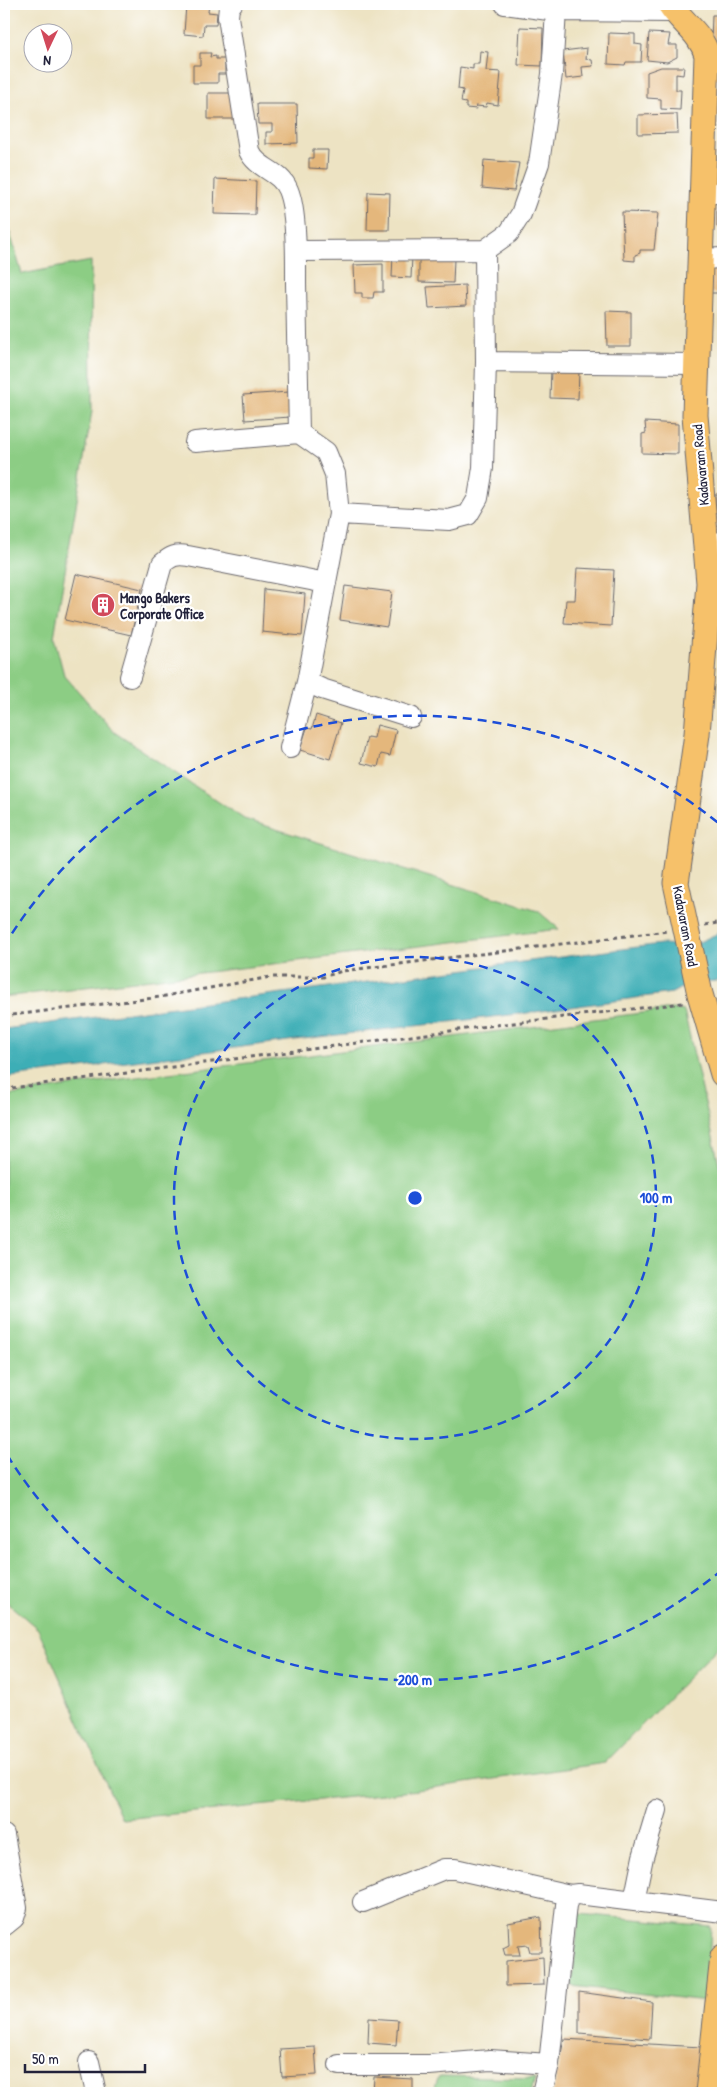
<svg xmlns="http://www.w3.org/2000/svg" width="727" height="2097" font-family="'Patrick Hand',sans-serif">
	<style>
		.green { fill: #8ccd84; stroke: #577860 }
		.water { fill: #3caeb6; stroke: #2f6878 }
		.building { fill: #e4b77c }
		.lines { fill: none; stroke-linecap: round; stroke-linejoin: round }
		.minor-casing { stroke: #69666b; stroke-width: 22 }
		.major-casing { stroke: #69666b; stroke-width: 27 }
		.path { stroke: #69666b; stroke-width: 3; stroke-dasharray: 4 4; stroke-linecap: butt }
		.minor { stroke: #fff; stroke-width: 20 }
		.major { stroke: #f6c16b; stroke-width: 25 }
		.ring { fill: none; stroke: #1d4ed8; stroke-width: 2.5; stroke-dasharray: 9 6 }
		.labels { text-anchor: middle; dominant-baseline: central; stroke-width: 4.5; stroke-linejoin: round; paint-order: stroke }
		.street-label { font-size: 14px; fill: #22223b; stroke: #fff }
		.poi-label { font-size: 14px; font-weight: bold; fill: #22223b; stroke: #fff; text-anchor: start }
		.centre { fill: #1d4ed8; stroke: #fff; stroke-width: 2.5 }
		.ring-label { font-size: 15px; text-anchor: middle; font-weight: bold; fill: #1d4ed8; stroke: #fff; stroke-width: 4.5; stroke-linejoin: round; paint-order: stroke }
	</style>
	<rect width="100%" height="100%" fill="#fff"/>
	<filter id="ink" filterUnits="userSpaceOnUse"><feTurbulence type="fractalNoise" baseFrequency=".02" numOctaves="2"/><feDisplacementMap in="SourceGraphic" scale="10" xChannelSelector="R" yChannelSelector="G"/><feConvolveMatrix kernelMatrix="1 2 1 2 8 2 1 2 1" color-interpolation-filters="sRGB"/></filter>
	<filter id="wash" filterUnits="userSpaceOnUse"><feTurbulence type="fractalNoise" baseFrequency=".0096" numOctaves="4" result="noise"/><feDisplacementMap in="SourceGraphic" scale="20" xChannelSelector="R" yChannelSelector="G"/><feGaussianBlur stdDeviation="1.12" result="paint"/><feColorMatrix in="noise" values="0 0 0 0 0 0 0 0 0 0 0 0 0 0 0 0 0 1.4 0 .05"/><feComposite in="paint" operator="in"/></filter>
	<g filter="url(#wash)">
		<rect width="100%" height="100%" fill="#ede3c3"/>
		<path class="green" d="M4,223L8,226L22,274L91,261L92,411L54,637L64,675L114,732L244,819L538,911L559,929L4,997Z
			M673,1009L684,1011L723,1181V1642L605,1763L403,1792L122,1819L38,1629L4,1600V1096L98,1082Z
			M579,1914L711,1926L707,2001L572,1986Z
			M439,2076L535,2078L531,2093H433Z"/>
		<path class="water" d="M723,931V981C704,981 689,983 672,993L527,1013L303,1039L4,1078V1029L661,944L681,945L699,942Z"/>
		<g id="blocks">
			<path class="building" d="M186,4H209L208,12L217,13L216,25H204L203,36L184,34Z
				M712,15H723V43L711,42Z
				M520,27L543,28L542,66L518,65Z
				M609,33L635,34V44L642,45L641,62H626L625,65L608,64Z
				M649,33L670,34L668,45H677V57L667,62L647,60Z
				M587,48L586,59L592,60L593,66L582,67L583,77L566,79L563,51Z
				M480,51L488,52L486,71L501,72L498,105L487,103L486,107L476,106L477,109L466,108V103L461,102L463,90L458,89L460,67L473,69V64H479Z
				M200,53H211L210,57L216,56V59H225V74H218V83H193V65H200Z
				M661,67H684L683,75L676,74V90H681L680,110L661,109V99L647,98V72Z
				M208,93H233L234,119H208Z
				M257,104H297L298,143L266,144V132H272V124H258Z
				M677,114L678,133L638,134V115Z
				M313,150H328L327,169L309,168V158H313Z
				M484,160L519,163L514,191L482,188Z
				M215,179L256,181L255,215L214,214Z
				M368,192L390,193L389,230H367Z
				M717,211L723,212V227H717Z
				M622,212L658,213L654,250H640V253L635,255V261L624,260Z
				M393,255L412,256L411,278L392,277Z
				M419,259H454L453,283L419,282Z
				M383,264V292H374L373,298H362V293H355L354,265Z
				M710,264H723V293H710Z
				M465,285L466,306L429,308L427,287Z
				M606,311L631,312V346H607Z
				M551,370L579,371L578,399L550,398Z
				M289,392L291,417L245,420L243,395Z
				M645,422L678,424V454L642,453V434L646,433Z
				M716,494H723V533L716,532Z
				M577,568L614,570L611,626L564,623L566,600H575Z
				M76,574L142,589L131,635L65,620Z
				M345,586L392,592L387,627L340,620Z
				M264,589L305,594L302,636L262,632Z
				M316,715L341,723L330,759L300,750L307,728L312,729Z
				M377,725L396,730L390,756L381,754L378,767L361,763L367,737L374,738Z
				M541,1917L542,1952H530L528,1945L518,1946L520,1955H505L503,1948L509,1945L508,1923Z
				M543,1957L544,1985L506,1986V1961Z
				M579,1992L652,2002L650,2039L579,2033Z
				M369,2018L398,2020L396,2045L368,2043Z
				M564,2039L701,2047L697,2093H553Z
				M315,2047L317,2075L282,2077L280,2049Z
				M374,2077L413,2079V2093H373Z"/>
		</g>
	</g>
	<g filter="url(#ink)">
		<use href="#blocks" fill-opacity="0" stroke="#69666b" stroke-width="1"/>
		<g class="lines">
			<g class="minor-casing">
				<path id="minor" d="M232,4L229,7L228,17L249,151C258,170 280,170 288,190C297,212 296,260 296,284C297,334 298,383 299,433L326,452L335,474L339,514L307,682L322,689L411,717
					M505,4L556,11L675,12
					M702,193H723
					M485,250L486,362
					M296,251L485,250L509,233L521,214L539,163L552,74L556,11
					M700,259L723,258
					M195,442L299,433
					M339,514L449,520L468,515L478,498L483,468L486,362L697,364
					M706,544L723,542
					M130,677L162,564C171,556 176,554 188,556L326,583
					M290,748L307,682
					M4,1835L17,1908L14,1918L4,1926
					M634,1901L643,1857L657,1810
					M363,1902L444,1869H455L570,1895
					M89,2062L96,2093
					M339,2065H429L490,2060L549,2064
					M542,2093L549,2064L566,1905L570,1895L578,1894L723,1912"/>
			</g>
			<g class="major-casing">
				<path id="major" d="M670,4C681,22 701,33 707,55L695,415L709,583L697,734L676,883L700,994L723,1074
					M708,2093L723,1957"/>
			</g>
			<path class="path" d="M705,925L723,922
				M4,1016L154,998L271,977H323L342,971L667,931
				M4,1089L496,1025L683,1003"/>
			<use href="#minor" class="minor"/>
			<use href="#major" class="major"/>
		</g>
	</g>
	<g class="ring">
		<circle cx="415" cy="1198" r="241"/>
		<path d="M722 1570A482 482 0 0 1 4 1450M4 946A482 482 0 0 1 722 826"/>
	</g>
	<defs>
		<g id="building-disc" transform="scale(1.25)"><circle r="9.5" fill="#d1495b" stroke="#fff"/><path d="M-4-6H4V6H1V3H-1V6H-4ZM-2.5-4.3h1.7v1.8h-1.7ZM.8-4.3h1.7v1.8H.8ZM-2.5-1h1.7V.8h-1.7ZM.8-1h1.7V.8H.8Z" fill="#fff"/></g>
	</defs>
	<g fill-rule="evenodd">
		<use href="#building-disc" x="103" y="605"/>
	</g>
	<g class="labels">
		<g class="street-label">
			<text transform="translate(700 465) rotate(-95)">Kadavaram Road</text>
			<text transform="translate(686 926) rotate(79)">Kadavaram Road</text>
		</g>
		<g class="poi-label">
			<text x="120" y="597">Mango Bakers<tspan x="120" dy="16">Corporate Office</tspan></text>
		</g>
	</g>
	<circle cx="415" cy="1198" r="8" class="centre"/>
	<g class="ring-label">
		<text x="656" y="1203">100 m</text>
		<text x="415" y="1685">200 m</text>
	</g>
	<rect width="727" height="2097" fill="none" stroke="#fff" stroke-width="20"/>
	<g transform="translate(48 48) rotate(184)"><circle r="24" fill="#ffffff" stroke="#a7a7b1"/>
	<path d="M0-4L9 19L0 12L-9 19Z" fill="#d1495b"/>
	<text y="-8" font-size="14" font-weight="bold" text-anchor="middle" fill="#22223b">N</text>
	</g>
	<path d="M25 2064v8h120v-8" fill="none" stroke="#22223b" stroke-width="2.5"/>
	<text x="32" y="2064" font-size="15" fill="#22223b" stroke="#ffffff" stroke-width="4" paint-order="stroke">50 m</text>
</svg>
